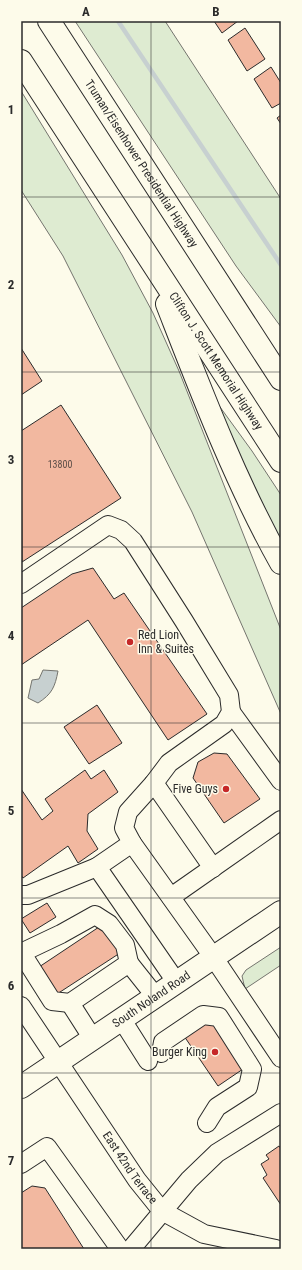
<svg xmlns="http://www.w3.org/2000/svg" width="302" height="1270" font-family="'Roboto Condensed',sans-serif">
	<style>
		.green { fill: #deebd1; stroke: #74746e }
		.water { fill: #c7d0d0; stroke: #74746e }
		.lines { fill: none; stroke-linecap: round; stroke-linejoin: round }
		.stream { stroke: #c7d0d0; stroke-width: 4.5 }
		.building { fill: #f2b8a0; stroke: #2b2b2b }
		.minor-casing { stroke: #2b2b2b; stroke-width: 20 }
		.major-casing { stroke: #2b2b2b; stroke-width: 24 }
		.highway-casing { stroke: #2b2b2b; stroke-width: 24 }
		.minor { stroke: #fdfbea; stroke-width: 18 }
		.major { stroke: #fdfbea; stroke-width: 22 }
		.highway { stroke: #fdfbea; stroke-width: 22 }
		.grid { fill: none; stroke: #2b2b2b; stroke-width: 1; stroke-opacity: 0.55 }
		.poi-dot { fill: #c62828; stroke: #fdfbea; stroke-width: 1.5 }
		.labels { text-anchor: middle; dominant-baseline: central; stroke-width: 3; stroke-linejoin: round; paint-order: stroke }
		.number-label { font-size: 10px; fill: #5d4e48 }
		.street-label { font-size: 12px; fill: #2b2b2b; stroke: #fdfbea }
		.poi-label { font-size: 12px; fill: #2b2b2b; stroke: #fdfbea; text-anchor: end }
		.neatline { fill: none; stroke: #2b2b2b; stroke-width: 1.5 }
		.grid-label { font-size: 13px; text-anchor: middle; font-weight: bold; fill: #2b2b2b }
	</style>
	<rect width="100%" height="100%" fill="#fdfbea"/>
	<path class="green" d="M75,21H165L281,199V327L236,266Z
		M21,91L122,255L153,313L179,371L281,630V714L192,512L63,256L21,190Z
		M212,396L252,451L281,495V541L275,532Z
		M281,947V965L245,989L242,976L246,970Z"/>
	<path class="water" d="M43,670L58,671C55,687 52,694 38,703L28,698L32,680L39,679Z"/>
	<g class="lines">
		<path class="stream" d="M118,21L281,265"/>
	</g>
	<path class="building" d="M214,21H238L222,33Z
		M245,28L265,59L247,71L228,40Z
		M271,67L281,83V103L272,108L254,79Z
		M281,115V124L277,118Z
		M21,348L42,381L21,395Z
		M61,405L121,498L22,562L21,431Z
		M93,568L114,599L124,593L207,714L168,740L88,620L21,665V608L72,574Z
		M97,705L122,743L89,764L64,727Z
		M214,753L227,754L260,799L224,823L193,778L198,762Z
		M85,770L91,779L104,770L118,792L88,814L87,831L98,849L78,863L68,846L23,878L21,875V789L42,820L53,811L45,799Z
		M47,903L56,917L30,933L21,919Z
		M102,925L120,953L57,994L39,967Z
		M212,1018L246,1067L218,1086L184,1036Z
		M279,1146L281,1149V1205L263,1178L267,1175L261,1164L269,1159L266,1155Z
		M32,1186L45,1188L84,1249H21V1193Z"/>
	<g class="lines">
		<g class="minor-casing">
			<g id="minor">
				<path d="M21,584L108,525L121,530L133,541L184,621L229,695L231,712L224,724L169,763L154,783L128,812L124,828L132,843L97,867L28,895H21"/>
				<path d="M231,712L281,781"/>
				<path d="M154,783L213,868"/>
				<path d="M132,843L214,958L281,1058"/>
				<path d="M97,867L177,983"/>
				<path d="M171,897L281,820"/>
				<path d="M21,953L61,934L95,915L109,924L125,945L129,963L70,1003L52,1001L21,952"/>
				<path d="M129,963L156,997"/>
				<path d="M70,1003L93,1039"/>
				<path id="s1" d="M21,1006L137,1180L162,1211L204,1234L276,1249"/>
				<path d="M122,1020L148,1061"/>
				<path d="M161,1053L163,1042L203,1015L219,1017L252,1069L248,1087L217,1107L207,1123"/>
				<path d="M21,1164L47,1147L120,1249"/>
				<path d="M131,1249L189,1180L217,1153L281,1113"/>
			</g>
		</g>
		<g class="major-casing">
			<g id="major">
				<path id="s2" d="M21,1087L281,912"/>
			</g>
		</g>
		<g class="highway-casing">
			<g id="highway">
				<path id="s3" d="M49,21L281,379"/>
				<path id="s4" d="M21,61L281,461"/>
				<path d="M167,304C201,391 235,481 281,563"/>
			</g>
		</g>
		<use href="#minor" class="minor"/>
		<use href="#major" class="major"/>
		<use href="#highway" class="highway"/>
	</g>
	<path class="grid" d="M151,21V1249M21,197H281M21,372H281M21,547H281M21,723H281M21,898H281M21,1073H281"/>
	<g class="poi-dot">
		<circle cx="130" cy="642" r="4"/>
		<circle cx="226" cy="789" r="4"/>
		<circle cx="215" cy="1052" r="4"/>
	</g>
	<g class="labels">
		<g class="number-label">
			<text x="60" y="464">13800</text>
		</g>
		<g class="street-label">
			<text stroke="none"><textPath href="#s3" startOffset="170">Truman/Eisenhower Presidential Highway</textPath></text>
			<text stroke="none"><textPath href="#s4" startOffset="358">Clifton J. Scott Memorial Highway</textPath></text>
			<text stroke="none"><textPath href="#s2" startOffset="157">South Noland Road</textPath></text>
			<text stroke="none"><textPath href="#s1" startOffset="195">East 42nd Terrace</textPath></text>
		</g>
		<g class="poi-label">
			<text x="138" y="635" text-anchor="start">Red Lion<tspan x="138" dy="14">Inn &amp; Suites</tspan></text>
			<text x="218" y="789">Five Guys</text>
			<text x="207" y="1052">Burger King</text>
		</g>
	</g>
	<rect width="302" height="1270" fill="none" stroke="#fdfbea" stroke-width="44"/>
	<rect x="22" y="22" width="258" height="1226" class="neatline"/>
	<g class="grid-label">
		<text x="86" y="16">A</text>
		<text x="216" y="16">B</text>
		<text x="11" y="114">1</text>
		<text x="11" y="289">2</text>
		<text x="11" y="464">3</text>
		<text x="11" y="640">4</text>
		<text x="11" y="815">5</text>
		<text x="11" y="990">6</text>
		<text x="11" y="1165">7</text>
	</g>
</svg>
